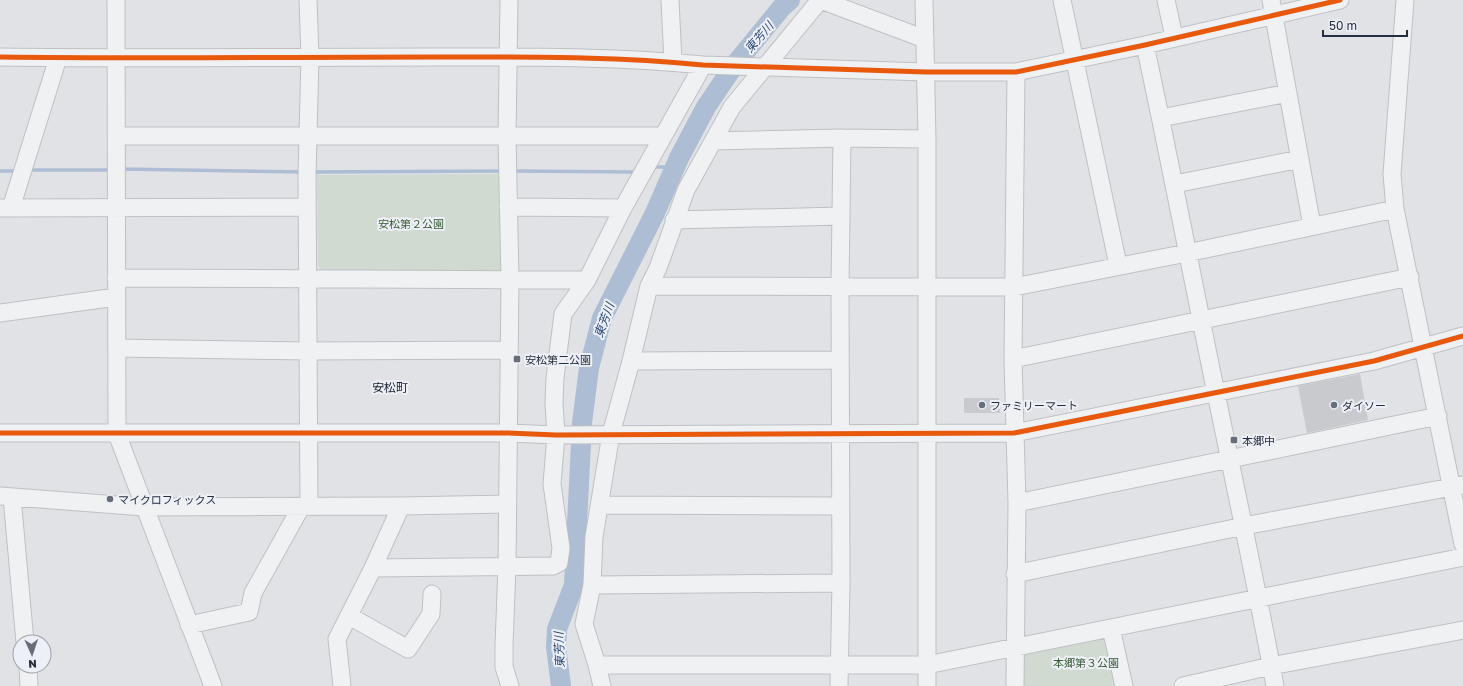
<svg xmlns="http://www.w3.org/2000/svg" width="1463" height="686" font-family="'Golos Text','Noto Sans JP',sans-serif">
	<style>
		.green { fill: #d0dad1 }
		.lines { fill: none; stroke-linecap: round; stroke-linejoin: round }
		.stream { stroke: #adbdd3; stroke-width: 3.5 }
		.river { stroke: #adbdd3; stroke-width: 20 }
		.building { fill: #c8cace }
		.minor-casing { stroke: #bec0c4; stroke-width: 19 }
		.minor { stroke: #f0f1f3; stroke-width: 17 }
		.cycleway-casing { stroke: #edf0f6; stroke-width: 8 }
		.cycleway { stroke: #e8590c; stroke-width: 5 }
		.poi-dot { fill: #676d7a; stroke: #edf0f6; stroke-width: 1.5 }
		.labels { text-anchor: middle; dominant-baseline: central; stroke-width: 4; stroke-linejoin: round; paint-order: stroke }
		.park-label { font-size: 11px; fill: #385c33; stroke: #edf0f6 }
		.poi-label { font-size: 11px; fill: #262e40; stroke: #edf0f6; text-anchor: start }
		.water-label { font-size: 12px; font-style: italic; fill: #2e4a76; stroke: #edf0f6 }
		.neighbourhood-label { font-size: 12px; fill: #191f31; stroke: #edf0f6 }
	</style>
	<rect width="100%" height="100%" fill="#e0e2e6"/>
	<path class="green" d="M499,174L504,268L499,272L323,271L318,266L317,175Z
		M1106,635L1117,686H1020V654Z"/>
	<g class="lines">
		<path class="stream" d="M657,167H675
			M121,169L303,172
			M27,170H111
			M0,171H17
			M513,171L637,172
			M311,172L503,171"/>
		<path class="river" d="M561,686L556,647L557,629L574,585L582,423L589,368L602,318L654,215L679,158L706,107L733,67L782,7L790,0"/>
	</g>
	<path class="building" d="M1360,374L1368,420L1307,433L1298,386Z
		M964,398H999L1000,413H964Z"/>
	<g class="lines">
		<g class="minor-casing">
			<path id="minor" d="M116,0L117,434L213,686
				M308,0L310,57L307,175L309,506
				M509,0L507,137L510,279L507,566L504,645V667L510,686
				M670,0L673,62
				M821,0L925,39
				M924,0L927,139V686
				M1062,0L1118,265
				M1166,0L1174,37
				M1271,0L1312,226
				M1405,0L1392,174L1395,209L1463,544
				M1145,45C1170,161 1192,277 1216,393C1236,491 1257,588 1275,686
				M0,57C146,59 292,57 438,57C526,57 615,56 703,65L926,72H1016L1145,45L1340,0
				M1161,118L1288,93
				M117,136H663
				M714,141L842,138L927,139
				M1175,184L1300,159
				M508,207L623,208
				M0,208L307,207
				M11,208L58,58
				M674,220L841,216
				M116,278L587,280
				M649,286L1014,287L1187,253L1395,209
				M0,313L116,297
				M117,348L309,351L508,350
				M1013,359L1410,277
				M631,361L840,360
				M0,433H508L556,435L1014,433L1374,361L1463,336
				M0,496L144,507L401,506L507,504
				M12,497L25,642
				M1017,503L1438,416
				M601,505L840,506
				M373,568L553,566L559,563L561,548L552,484L556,435L554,403L555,378L563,314L587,280L623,208L703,65
				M1015,574L1244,526L1462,485
				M592,585L841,583
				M349,616L408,649L431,614L432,594
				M189,625L249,612L253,593L301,507
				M1111,628L1124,686
				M597,665H927L1463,557
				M28,666L29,686
				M342,686L337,639L373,568L401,506
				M602,686L597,665L584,624L592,585L594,537L611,434L631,361L649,286L658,268L686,190L732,107L820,0
				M839,686L841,583L840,287L842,138
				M1015,686L1017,503L1013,359L1016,72
				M1183,686L1271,666L1463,630"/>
		</g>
		<use href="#minor" class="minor"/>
		<g class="cycleway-casing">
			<path id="cycleway" d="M0,57C146,59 292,57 438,57C526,57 615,56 703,65L926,72H1016L1145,45L1340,0
				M0,433H508L556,435L1014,433L1374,361L1463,336"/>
		</g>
		<use href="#cycleway" class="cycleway"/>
	</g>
	<g class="poi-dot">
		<rect x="513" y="355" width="8" height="8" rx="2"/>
		<circle cx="982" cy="405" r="4"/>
		<circle cx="1334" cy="405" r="4"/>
		<rect x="1230" y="436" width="8" height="8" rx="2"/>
		<circle cx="110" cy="499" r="4"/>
	</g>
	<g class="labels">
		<g class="park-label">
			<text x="411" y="223">安松第２公園</text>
			<text x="1086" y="662">本郷第３公園</text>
		</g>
		<g class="poi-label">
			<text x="525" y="359">安松第二公園</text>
			<text x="990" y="405">ファミリーマート</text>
			<text x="1342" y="405">ダイソー</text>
			<text x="1242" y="440">本郷中</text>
			<text x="118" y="499">マイクロフィックス</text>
		</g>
		<g class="water-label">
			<text transform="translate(759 37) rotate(-49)">東芳川</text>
			<text transform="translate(604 320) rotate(-70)">東芳川</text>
			<text transform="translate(559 650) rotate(-92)">東芳川</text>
		</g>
		<g class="neighbourhood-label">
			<text x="390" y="387">安松町</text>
		</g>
	</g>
	<g transform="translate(32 654) rotate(177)"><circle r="19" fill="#edf0f6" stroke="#9da2ad"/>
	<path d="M0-3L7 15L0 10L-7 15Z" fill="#676d7a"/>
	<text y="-6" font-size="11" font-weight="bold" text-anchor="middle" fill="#262e40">N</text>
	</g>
	<path d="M1323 30v6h84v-6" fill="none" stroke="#262e40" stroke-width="2"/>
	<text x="1329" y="30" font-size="12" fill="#262e40" stroke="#edf0f6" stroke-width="3" paint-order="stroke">50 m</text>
</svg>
